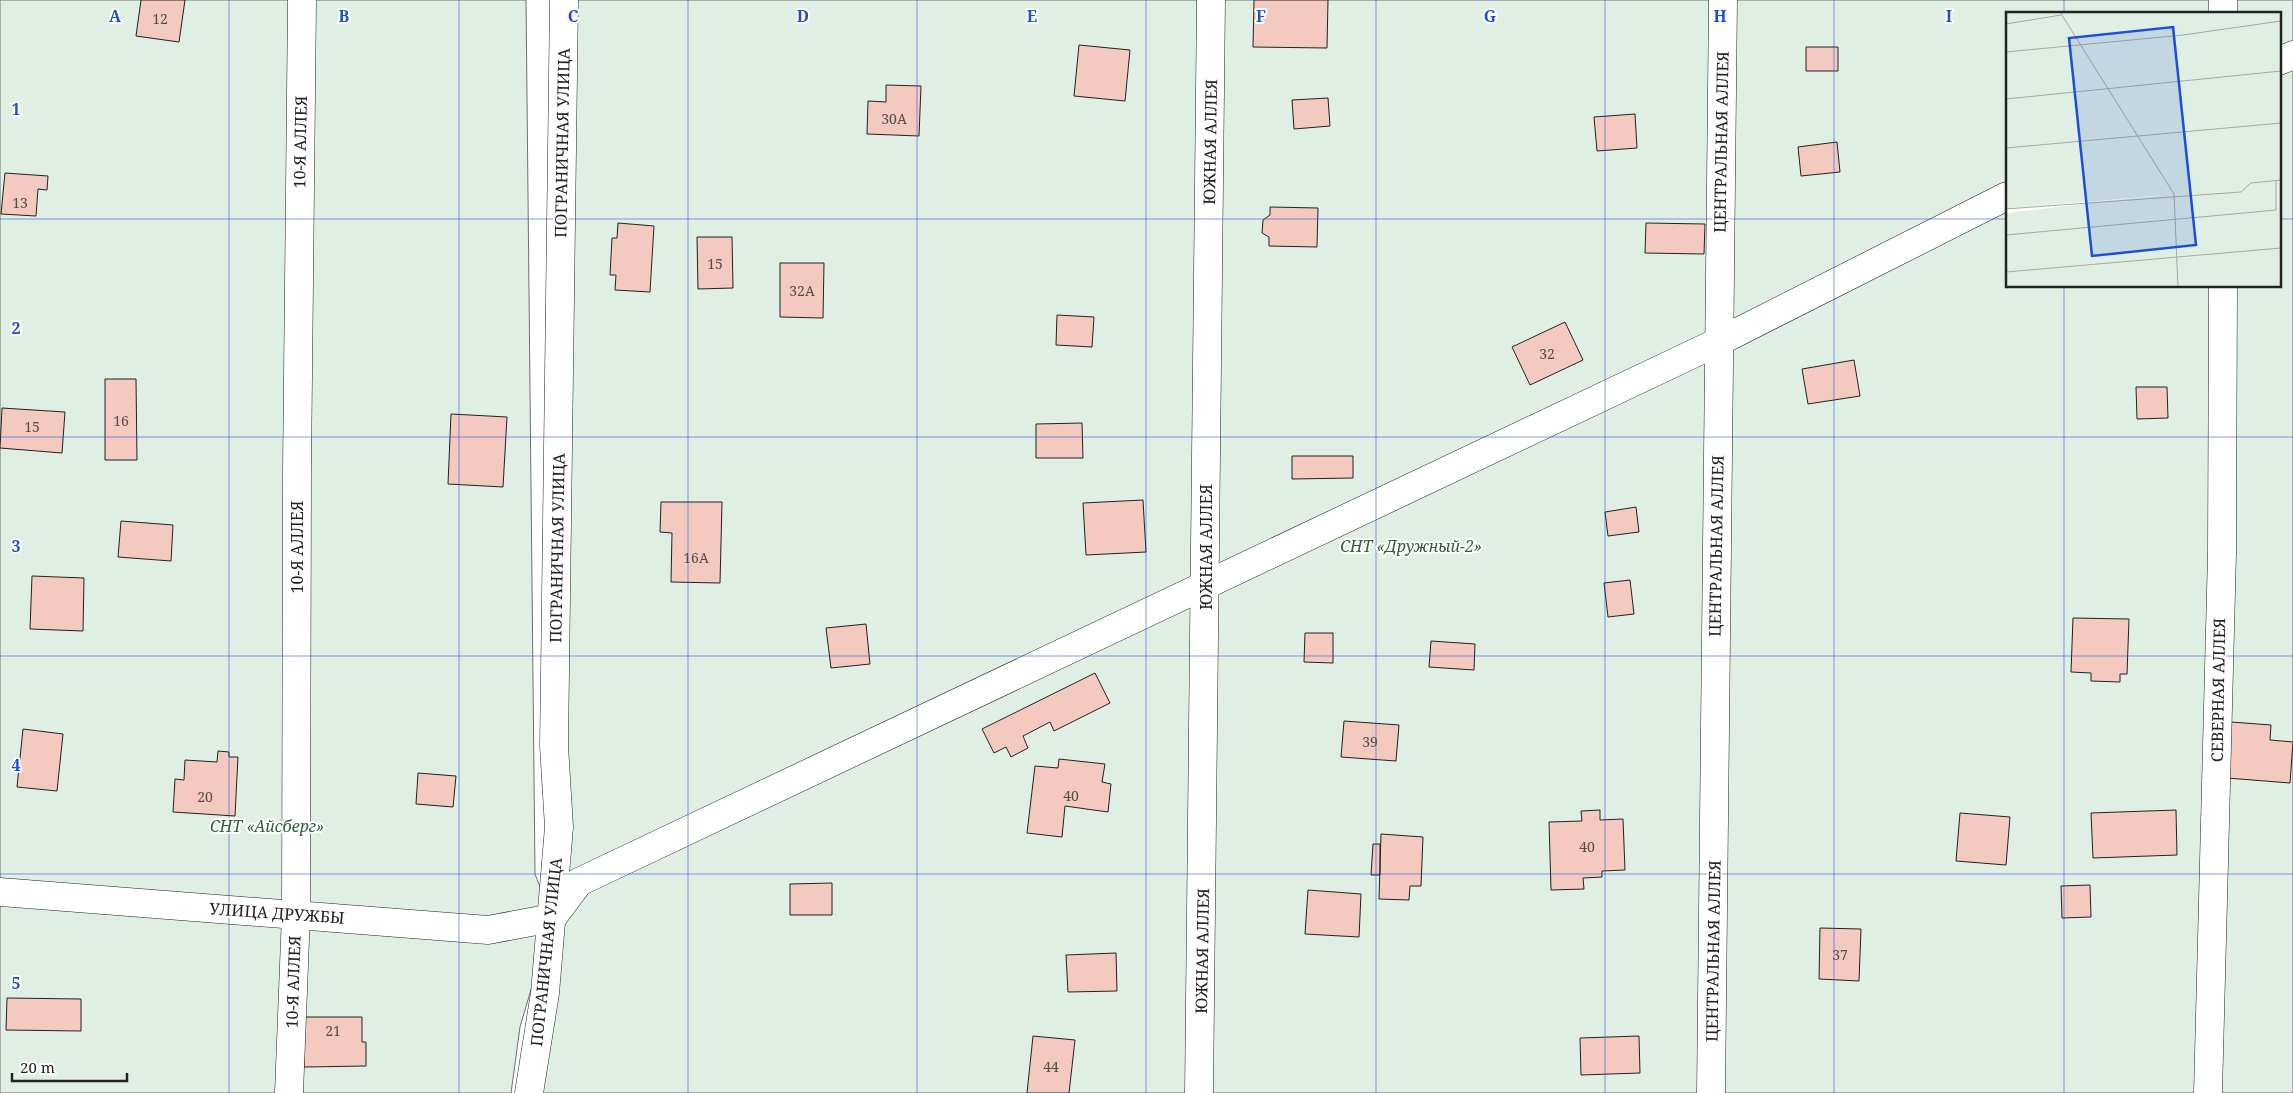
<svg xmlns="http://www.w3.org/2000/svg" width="2293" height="1093" font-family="'Noto Serif',serif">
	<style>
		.green { fill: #e0efe3; stroke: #6f6f6f; fill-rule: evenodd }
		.building { fill: #f3c9c0; stroke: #222 }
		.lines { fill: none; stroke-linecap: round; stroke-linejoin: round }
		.minor-casing { stroke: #222; stroke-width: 29 }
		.tertiary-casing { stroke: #222; stroke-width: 29 }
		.minor { stroke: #fff; stroke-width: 28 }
		.tertiary { stroke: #fff; stroke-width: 28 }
		.grid { fill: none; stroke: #1d4ed8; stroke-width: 1; stroke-opacity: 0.55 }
		.labels { text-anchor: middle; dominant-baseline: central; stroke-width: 4; stroke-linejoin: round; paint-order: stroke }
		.number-label { font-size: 14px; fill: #564c4a }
		.street-label { font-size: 16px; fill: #222; stroke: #fff }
		.park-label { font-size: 16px; font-style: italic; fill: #2f5e38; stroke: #fff }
		.inset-road { fill: none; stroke: #a7a7a7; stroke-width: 1 }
		.view { fill: #1d4ed8; fill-opacity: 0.15; stroke: #1d4ed8; stroke-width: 2.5 }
		.inset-edge { fill: none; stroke: #222; stroke-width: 2.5 }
		.grid-label { font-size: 16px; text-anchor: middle; font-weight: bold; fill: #1d4ed8; stroke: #fff; stroke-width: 4; stroke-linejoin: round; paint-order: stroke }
	</style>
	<rect width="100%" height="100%" fill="#fff"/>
	<path class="green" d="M0,0H526L535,874L552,917L564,0H2293V1093H529L551,922L520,1027L511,1093H0ZM2007,14H2279V286H2007Z"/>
	<path class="building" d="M141,0H185L179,42L136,36Z
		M1254,0H1328L1327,48L1253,47Z
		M1079,45L1130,50L1125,101L1074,96Z
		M1806,47H1838V71H1806Z
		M886,85L921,86L919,136L867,134L868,101L886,102Z
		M1328,98L1330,126L1294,129L1292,100Z
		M1635,114L1637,148L1597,151L1594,117Z
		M1837,142L1840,172L1801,176L1798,147Z
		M5,173L48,176L47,190L38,189L36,216L1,214Z
		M1270,207L1318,208L1317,247L1269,246V237L1262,233L1263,220L1270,215Z
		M618,223L654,226L650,292L615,290L616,275H610L612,238H617Z
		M1646,223L1705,224L1704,254L1645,253Z
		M697,237H732L733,288L698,289Z
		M780,263H824L823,318L780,317Z
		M1057,315L1094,317L1092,347L1056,345Z
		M1565,322L1583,360L1530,385L1512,347Z
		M1854,360L1860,396L1808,404L1802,369Z
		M105,379H136L137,460H105Z
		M2136,387H2167L2168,418L2137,419Z
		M2,408L65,412L62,453L0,448Z
		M451,414L507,417L503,487L448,484Z
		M1082,423L1083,458H1036V424Z
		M1292,456H1353V478L1292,479Z
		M1143,500L1146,552L1086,555L1083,503Z
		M661,502H722L720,583L671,582L672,533L660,532Z
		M1636,507L1639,532L1608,536L1605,512Z
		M121,521L173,525L171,561L118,557Z
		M32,576L84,578L83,631L30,629Z
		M1630,580L1634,614L1608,617L1604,583Z
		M2073,618L2129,619L2127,674H2120V682L2091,681V673L2071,672Z
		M866,624L870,664L831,668L826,628Z
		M1305,633H1333V663L1304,662Z
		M1431,641L1475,644L1474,670L1429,667Z
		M1095,673L1110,703L1054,731L1050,722L1023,736L1028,748L1011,757L1006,747L994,753L982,729Z
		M1344,721L1399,725L1396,761L1341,757Z
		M2231,722L2271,725L2270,740L2293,742L2290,783L2227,778Z
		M23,729L63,734L57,791L17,787Z
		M218,751L229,752V757H238L235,816L173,812L175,779L184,780L185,760L217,762Z
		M1059,759L1105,764L1102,782L1111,784L1108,812L1065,806L1062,837L1027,833L1035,766L1058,768Z
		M418,773L456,776L453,807L416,804Z
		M1600,810V820L1623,819L1625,870L1602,871V877L1583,878L1584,889L1551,890L1549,822L1582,821L1581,811Z
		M2176,810L2177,855L2093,858L2091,813Z
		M1960,813L2010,817L2006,865L1956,861Z
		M1381,834L1423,837L1421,886H1410L1409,900L1379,899Z
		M1373,844H1380V875H1371Z
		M832,883V915H790V884Z
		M2090,885L2091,917L2062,918L2061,886Z
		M1308,890L1361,894L1359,937L1305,934Z
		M1820,928L1861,929L1859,981L1819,979Z
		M1116,953L1117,991L1068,992L1066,955Z
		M7,998L81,999V1031L6,1030Z
		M304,1017H362V1042H366V1066L304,1067Z
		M1033,1036L1075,1040L1069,1093H1027Z
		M1639,1036L1640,1073L1581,1075L1580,1038Z"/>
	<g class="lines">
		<g class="minor-casing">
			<path id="minor" d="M2223,0V14
				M289,1093L296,914L297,471L302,0
				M529,1093L545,993L559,827L554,746L564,0
				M1199,1093L1211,0
				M1711,1093L1723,0
				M2208,1093L2222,553L2223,286"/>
		</g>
		<g class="tertiary-casing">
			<path id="tertiary" d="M2279,61L2293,55
				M0,892L488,930L552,918L579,882L1718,342L2007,196"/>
		</g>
		<use href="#minor" class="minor"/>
		<use href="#tertiary" class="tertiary"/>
	</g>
	<path class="grid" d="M229,0V1093M459,0V1093M688,0V1093M917,0V1093M1146,0V1093M1376,0V1093M1605,0V1093M1834,0V1093M2064,0V14M0,219H2007M2279,219H2293M2064,286V1093M0,437H2293M0,656H2293M0,874H2293"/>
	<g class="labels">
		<g class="number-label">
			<text x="160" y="18">12</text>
			<text x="894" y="118">30А</text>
			<text x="20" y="202">13</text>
			<text x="715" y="263">15</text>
			<text x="802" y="290">32А</text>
			<text x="1547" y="353">32</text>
			<text x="121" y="420">16</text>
			<text x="32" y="426">15</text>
			<text x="696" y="557">16А</text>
			<text x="1370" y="741">39</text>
			<text x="1071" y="795">40</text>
			<text x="205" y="796">20</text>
			<text x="1587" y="846">40</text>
			<text x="1840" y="954">37</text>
			<text x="333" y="1030">21</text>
			<text x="1051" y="1066">44</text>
		</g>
		<g class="street-label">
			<text transform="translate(300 142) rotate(-89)">10-Я АЛЛЕЯ</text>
			<text transform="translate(1210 142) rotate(-89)">ЮЖНАЯ АЛЛЕЯ</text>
			<text transform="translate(1721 142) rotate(-89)">ЦЕНТРАЛЬНАЯ АЛЛЕЯ</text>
			<text transform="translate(562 143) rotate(-89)">ПОГРАНИЧНАЯ УЛИЦА</text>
			<text transform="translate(1716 546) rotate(-89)">ЦЕНТРАЛЬНАЯ АЛЛЕЯ</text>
			<text transform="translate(297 547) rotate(-90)">10-Я АЛЛЕЯ</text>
			<text transform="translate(1206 547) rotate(-90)">ЮЖНАЯ АЛЛЕЯ</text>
			<text transform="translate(557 548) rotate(-89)">ПОГРАНИЧНАЯ УЛИЦА</text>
			<text transform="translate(2218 690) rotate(-89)">СЕВЕРНАЯ АЛЛЕЯ</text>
			<text transform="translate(277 913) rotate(4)">УЛИЦА ДРУЖБЫ</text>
			<text transform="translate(1202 951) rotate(-89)">ЮЖНАЯ АЛЛЕЯ</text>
			<text transform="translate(1713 951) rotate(-89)">ЦЕНТРАЛЬНАЯ АЛЛЕЯ</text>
			<text transform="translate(546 952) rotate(-84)">ПОГРАНИЧНАЯ УЛИЦА</text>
			<text transform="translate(293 982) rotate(-88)">10-Я АЛЛЕЯ</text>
		</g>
		<g class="park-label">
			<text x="1411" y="546">СНТ «Дружный-2»</text>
			<text x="267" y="826">СНТ «Айсберг»</text>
		</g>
	</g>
	<g transform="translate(2006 12)">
		<rect width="275" height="275" fill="#fff"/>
		<path d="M0,0H275V275H0V201L166,182L0,197Z" fill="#e0efe3"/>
		<path class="inset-road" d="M54,0L168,182L172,275M0,12L55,3M0,40L177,23L275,9M0,87L275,59M0,136L275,111M0,197L235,180L245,171L275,168M0,223L270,198V168M0,260L275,236"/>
		<path class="view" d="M167,15L190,233L86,244L63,26Z"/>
		<rect width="275" height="275" class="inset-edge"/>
	</g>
	<g class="grid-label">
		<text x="115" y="22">A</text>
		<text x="344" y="22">B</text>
		<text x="573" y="22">C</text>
		<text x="803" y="22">D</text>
		<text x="1032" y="22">E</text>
		<text x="1261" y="22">F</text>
		<text x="1490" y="22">G</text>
		<text x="1720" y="22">H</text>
		<text x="1949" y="22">I</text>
		<text x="16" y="115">1</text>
		<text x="16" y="334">2</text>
		<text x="16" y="552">3</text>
		<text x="16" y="771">4</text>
		<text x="16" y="989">5</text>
	</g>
	<path d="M12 1073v8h115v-8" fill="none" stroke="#222222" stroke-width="2.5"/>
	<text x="20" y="1073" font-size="15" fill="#222222" stroke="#ffffff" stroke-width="4" paint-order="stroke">20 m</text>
</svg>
